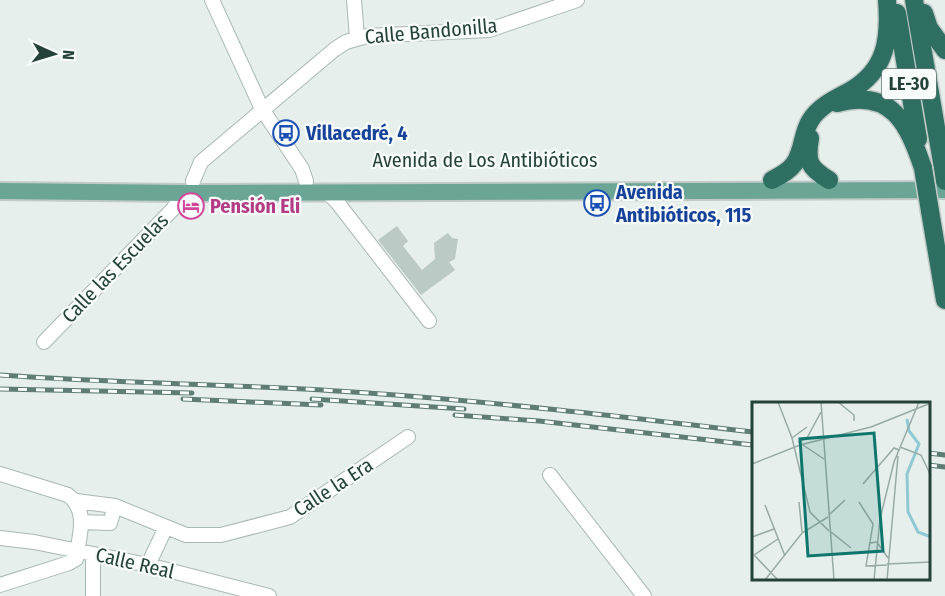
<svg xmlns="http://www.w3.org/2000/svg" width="945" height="596" font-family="'Fira Sans Condensed',sans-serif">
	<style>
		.building { fill: #bbcac4 }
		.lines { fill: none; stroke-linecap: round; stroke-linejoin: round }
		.minor-casing { stroke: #a8b8b2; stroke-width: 16 }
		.major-casing { stroke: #c2cac8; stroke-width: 20 }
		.highway-casing { stroke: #c2cac8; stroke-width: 21 }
		.minor { stroke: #fff; stroke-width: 14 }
		.major { stroke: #6aa596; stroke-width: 16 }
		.highway { stroke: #2f6f62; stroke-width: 18 }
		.rail-casing { stroke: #5f7d75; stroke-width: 5 }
		.rail { stroke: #f7fbf9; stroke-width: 3; stroke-dasharray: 9; stroke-linecap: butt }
		.highway-bridge-casing { stroke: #c2cac8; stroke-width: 21; stroke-linecap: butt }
		.highway-bridge { stroke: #2f6f62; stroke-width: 18 }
		.labels { text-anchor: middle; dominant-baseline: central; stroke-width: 4.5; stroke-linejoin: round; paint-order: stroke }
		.shield { fill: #f7fbf9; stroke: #637a73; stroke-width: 1.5 }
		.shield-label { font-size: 18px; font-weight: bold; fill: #24423a }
		.street-label { font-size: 20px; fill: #24423a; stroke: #f7fbf9 }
		.transit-label { font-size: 20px; font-weight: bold; fill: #164399; stroke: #f7fbf9; text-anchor: start }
		.hotel-label { font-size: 20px; font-weight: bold; fill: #b23c85; stroke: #f7fbf9; text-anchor: start }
		.inset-river { fill: none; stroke: #8ec9d4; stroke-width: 3 }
		.inset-road { fill: none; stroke: #98aaa4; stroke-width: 1.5 }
		.view { fill: #0f766e; fill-opacity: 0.15; stroke: #0f766e; stroke-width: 3 }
		.inset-edge { fill: none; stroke: #24423a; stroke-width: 3 }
	</style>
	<rect width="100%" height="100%" fill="#e6efeb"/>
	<path class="building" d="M397,226L408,241L403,246L422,270L435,259L434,243L448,233L452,238L458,239L455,259L449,262L455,270L421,295L378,240Z"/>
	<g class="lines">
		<g class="minor-casing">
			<path id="minor" d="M212,0L262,109L302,169L306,181
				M354,0L357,38
				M193,181L201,162L335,49L346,42L367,36L489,30L577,0
				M327,192L337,202L429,321
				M44,342L173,209L185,193
				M0,474L68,495C89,511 79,536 76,559L69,563L0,585
				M550,475L644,596
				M76,501L115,506L186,535H221L290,517L408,437
				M81,522L110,523L115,506
				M0,538L34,542L148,565L269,596
				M93,554V596
				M148,565L166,527"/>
		</g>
		<g class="major-casing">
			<path id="major" d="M0,191L185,193L945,190"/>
		</g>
		<g class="highway-casing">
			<path id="highway" d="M914,0L943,168
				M897,13L918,139
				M924,13L929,28L945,50
				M837,103C892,88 908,124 923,168
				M810,138C806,162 809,168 829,180
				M772,180C780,176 789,171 794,164C803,152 802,134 810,121C819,106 835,99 850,91C887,70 890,38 887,0
				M930,211L945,300"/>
		</g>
		<use href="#minor" class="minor"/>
		<use href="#major" class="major"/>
		<use href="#highway" class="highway"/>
		<g class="rail-casing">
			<path id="rail" d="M0,375C123,384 246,384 368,393C497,402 625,417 753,432
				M0,389L192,393
				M183,399L321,405
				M312,399L464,409
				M455,415L539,421L753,445
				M928,453L945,455
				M928,465L945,467"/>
		</g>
		<use href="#rail" class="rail"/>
		<g class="highway-bridge-casing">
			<path id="highway-bridge" d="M923,168L930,211
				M943,168L945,181"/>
		</g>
		<use href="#highway-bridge" class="highway-bridge"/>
	</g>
	<defs>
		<g id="bus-ring" transform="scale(1.35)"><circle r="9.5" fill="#f7fbf9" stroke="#1a4fb4" stroke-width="1.5"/><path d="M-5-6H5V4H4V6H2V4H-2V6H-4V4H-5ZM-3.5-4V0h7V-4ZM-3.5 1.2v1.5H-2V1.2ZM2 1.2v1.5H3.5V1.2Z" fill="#1a4fb4"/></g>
		<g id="hotel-ring" transform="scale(1.35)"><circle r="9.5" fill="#f7fbf9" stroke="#d1479c" stroke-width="1.5"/><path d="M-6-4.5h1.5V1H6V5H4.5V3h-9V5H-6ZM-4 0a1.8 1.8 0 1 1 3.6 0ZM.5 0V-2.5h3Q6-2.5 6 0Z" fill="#d1479c"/></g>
	</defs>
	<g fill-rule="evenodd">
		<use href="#bus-ring" x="286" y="133"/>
		<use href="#bus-ring" x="597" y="203"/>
		<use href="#hotel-ring" x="191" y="206"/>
	</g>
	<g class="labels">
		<rect class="shield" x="882" y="69" width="54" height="30" rx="4.5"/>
		<g class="shield-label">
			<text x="909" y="84">LE-30</text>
		</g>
		<g class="street-label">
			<text transform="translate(431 31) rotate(-5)">Calle Bandonilla</text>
			<text x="485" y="160">Avenida de Los Antibióticos</text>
			<text transform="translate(115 268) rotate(-46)">Calle las Escuelas</text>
			<text transform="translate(333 487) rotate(-33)">Calle la Era</text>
			<text transform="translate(135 563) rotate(13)">Calle Real</text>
		</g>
		<g class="transit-label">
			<text x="306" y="133">Villacedré, 4</text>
			<text x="616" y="192">Avenida<tspan x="616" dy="23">Antibióticos, 115</tspan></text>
		</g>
		<g class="hotel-label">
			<text x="210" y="206">Pensión Eli</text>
		</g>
	</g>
	<g transform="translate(752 402)">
		<rect width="178" height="178" fill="#e6efeb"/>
		<path class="inset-river" d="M155,17L157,29L167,42L155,72L156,110L166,130L179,135"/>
		<path class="inset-road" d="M26,0L40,36L58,110L77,129M69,0L82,178M86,0L102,13V19M40,36L55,25M46,40L55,36L69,10M51,43L72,57M148,45L169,53L179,74M0,62L48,43L119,25L179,1M111,82L142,46L147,48M47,100L50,130M107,100L121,122L114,164L135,163M13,103L33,154M78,112L93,98M79,130L99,146M0,135L22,127M118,141L125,140L136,156M2,153L26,178M2,153L26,137M135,162L179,160M13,178L50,131L76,115M122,178L128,117L142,60L167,0M135,178L146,54"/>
		<path class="view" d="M122,31L131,149L56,154L48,37Z"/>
		<rect width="178" height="178" class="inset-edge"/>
	</g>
	<g transform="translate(54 54) rotate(94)" stroke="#f7fbf9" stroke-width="4.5" paint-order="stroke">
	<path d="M0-4.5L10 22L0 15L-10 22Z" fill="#24423a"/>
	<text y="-9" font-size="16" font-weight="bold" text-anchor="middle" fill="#24423a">N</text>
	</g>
</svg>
